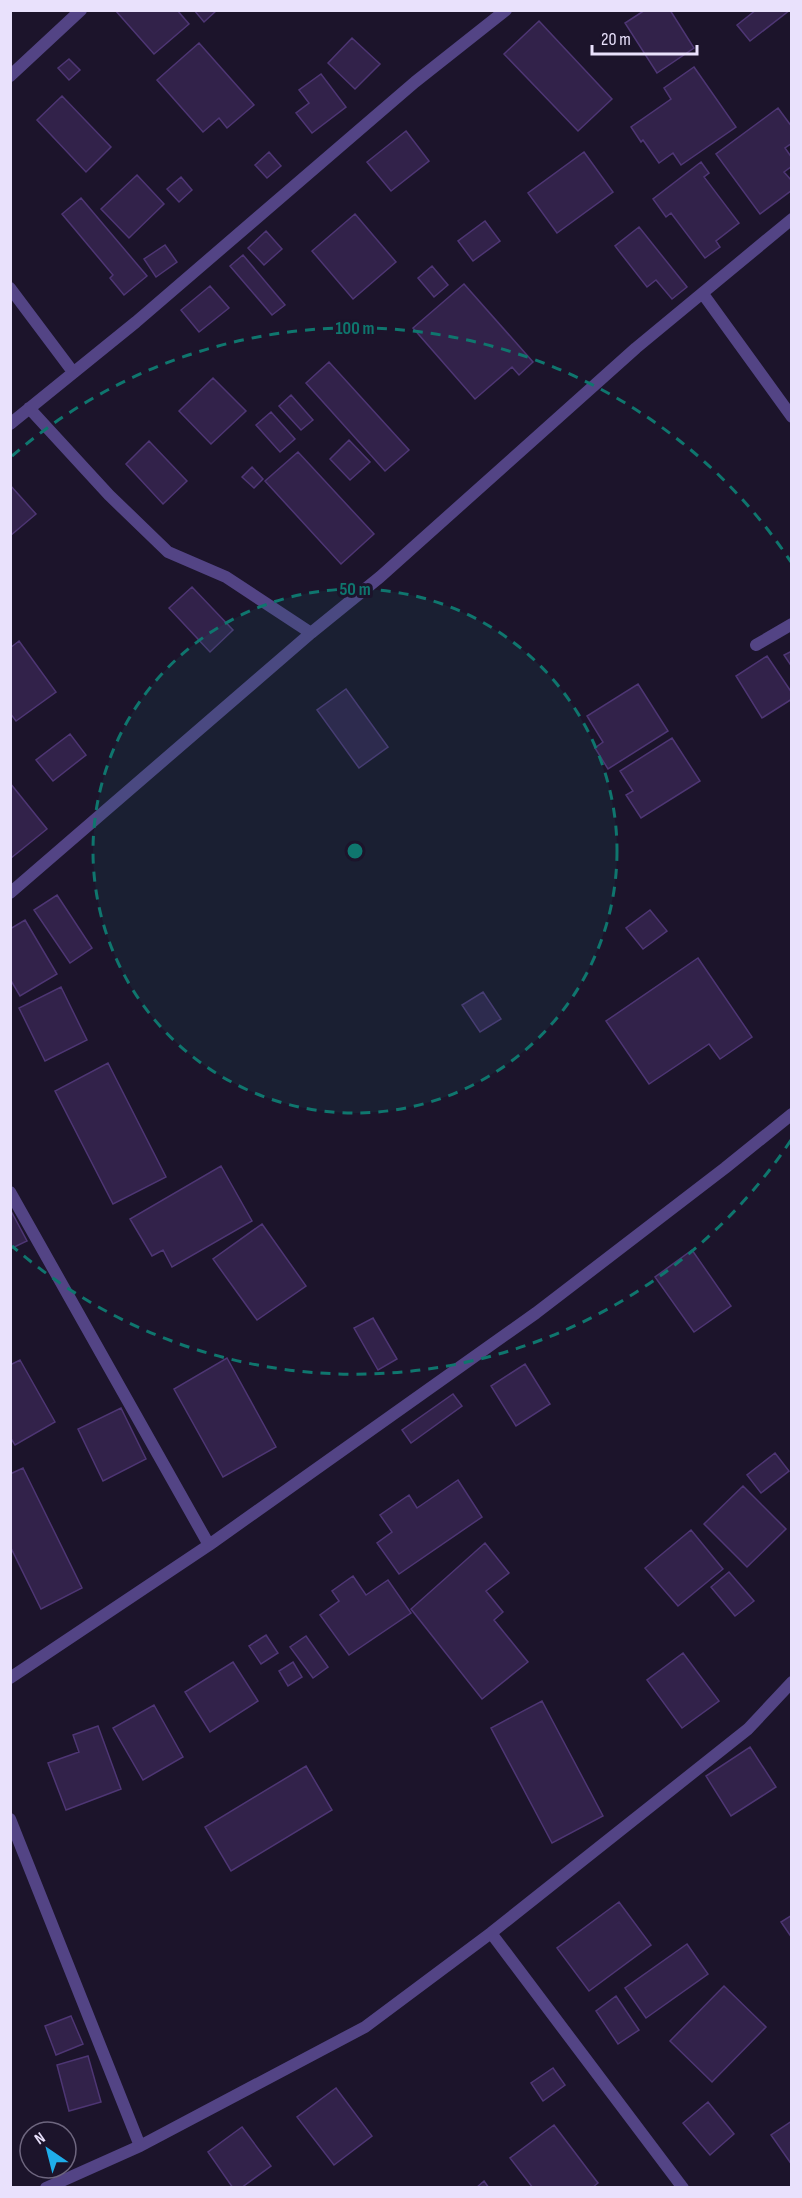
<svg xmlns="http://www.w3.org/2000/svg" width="802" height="2198" font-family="'Sofia Sans Condensed',sans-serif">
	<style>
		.building { fill: #32224a; stroke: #4e3674; stroke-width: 1.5 }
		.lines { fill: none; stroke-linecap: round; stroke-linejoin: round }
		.lane { stroke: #534485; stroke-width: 12 }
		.street { stroke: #534485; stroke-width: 12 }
		.ring { fill: none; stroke: #0f766e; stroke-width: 3; stroke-dasharray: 10 8 }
		.centre { fill: #0f766e; stroke: #1c142b; stroke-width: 3 }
		.ring-label { font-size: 18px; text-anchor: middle; font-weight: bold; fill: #0f766e; stroke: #1c142b; stroke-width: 6; stroke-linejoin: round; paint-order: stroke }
	</style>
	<rect width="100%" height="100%" fill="#1c142b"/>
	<path class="building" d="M115,10H177L189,24L154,54Z
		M194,10H217L204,22Z
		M645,10H670L694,48L657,73L625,23Z
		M756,10H790L750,41L737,25Z
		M539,21L612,99L578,131L504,54Z
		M352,38L380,64L355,89L328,63Z
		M199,43L254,105L227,128L219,118L203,132L157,80Z
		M69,59L80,70L69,80L58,68Z
		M694,67L736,127L681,165L673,153L659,163L643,140L641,142L631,127L671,99L664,88Z
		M321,74L346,107L312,133L296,113L309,103L299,90Z
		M62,96L111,147L86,172L37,120Z
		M778,108L792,127V143L785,148L792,158V166L784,172L792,181V190L760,214L716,154Z
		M406,131L429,161L391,191L367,162Z
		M269,152L281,166L267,178L255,165Z
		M584,152L613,192L557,233L528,193Z
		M701,162L709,173L704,177L739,223L716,241L720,247L705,258L671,213L666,217L653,199Z
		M137,175L164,204L129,238L101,209Z
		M181,177L192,190L179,202L167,189Z
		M81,198L147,276L124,295L110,278L113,275L62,214Z
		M355,214L396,262L353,299L312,251Z
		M485,221L500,241L473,261L458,241Z
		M639,227L687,287L672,299L656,280L647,287L615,246Z
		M266,231L282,249L264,265L248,248Z
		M165,245L177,262L156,277L144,259Z
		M243,255L285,305L272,315L230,266Z
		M432,266L448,285L434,297L418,278Z
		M464,284L533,362L519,375L512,367L475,399L413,328Z
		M210,286L229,308L199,332L181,310Z
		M329,362L409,450L385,471L306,383Z
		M213,378L246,411L211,444L179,411Z
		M291,395L313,420L301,430L279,406Z
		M271,412L295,439L280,452L256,425Z
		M349,440L370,462L350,480L330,459Z
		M149,441L187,481L163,504L126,464Z
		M298,452L374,534L341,564L265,481Z
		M252,467L263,479L254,488L242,477Z
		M10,485L36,514L10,536Z
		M192,587L233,630L210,652L169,608Z
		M19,641L56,692L16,721L10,713V648Z
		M792,651V667L784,655Z
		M767,656L792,693V699L762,718L736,676Z
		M638,684L668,731L608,769L595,748L603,742L587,716Z
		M346,689L388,747L359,768L317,710Z
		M70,734L86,755L53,781L36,760Z
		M672,738L700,781L641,818L626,795L633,791L620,771Z
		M10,783L47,829L11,858H10Z
		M57,895L92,948L70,963L34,910Z
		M650,910L667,931L643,949L626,928Z
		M25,920L57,974L20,996L10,979V929Z
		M698,958L752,1037L720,1059L709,1044L649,1084L606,1021Z
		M61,987L87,1040L45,1061L19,1008Z
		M483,992L501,1019L480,1032L462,1005Z
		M108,1063L166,1177L113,1204L55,1091Z
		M221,1166L252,1221L172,1267L163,1250L152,1256L130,1219Z
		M10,1209L27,1241L10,1249Z
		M262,1224L306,1286L257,1320L213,1259Z
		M692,1250L731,1306L694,1332L655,1277Z
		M373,1318L397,1359L378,1370L354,1328Z
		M227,1358L276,1447L223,1477L174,1389Z
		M20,1360L55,1422L15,1445L10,1437V1365Z
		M525,1364L550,1404L516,1426L491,1386Z
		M453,1394L462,1406L411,1443L402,1430Z
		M121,1408L146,1459L103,1481L78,1429Z
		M775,1453L789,1471L761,1493L747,1475Z
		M23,1468L82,1588L41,1609L10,1546V1474Z
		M458,1480L482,1517L399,1574L377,1543L392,1532L380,1515L409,1495L417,1508Z
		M743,1486L786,1529L747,1567L704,1524Z
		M691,1530L723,1569L678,1606L645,1568Z
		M485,1543L509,1573L486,1591L503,1612L494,1620L528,1662L482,1699L411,1609Z
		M729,1572L754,1601L735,1616L711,1587Z
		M353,1576L366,1595L388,1580L411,1613L349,1655L320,1615L339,1601L332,1591Z
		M266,1635L278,1653L261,1664L249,1646Z
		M306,1636L328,1667L313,1678L290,1647Z
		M683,1653L719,1701L682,1728L647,1680Z
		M233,1662L258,1701L210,1732L185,1692Z
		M293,1662L302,1677L288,1686L279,1671Z
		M542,1701L603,1816L552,1843L491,1728Z
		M154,1705L183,1757L143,1780L113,1728Z
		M98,1726L121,1789L66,1810L48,1763L79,1752L73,1735Z
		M750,1747L776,1787L731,1816L706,1776Z
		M306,1766L332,1810L231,1871L205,1827Z
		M619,1902L651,1945L589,1991L557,1948Z
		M792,1915V1938L781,1922Z
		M687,1944L708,1974L646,2018L625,1988Z
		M724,1986L766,2027L712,2082L670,2041Z
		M616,1996L639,2030L618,2044L596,2011Z
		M71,2016L83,2044L56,2055L45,2026Z
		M88,2056L101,2102L69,2111L57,2065Z
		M553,2068L565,2085L543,2101L531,2083Z
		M336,2088L372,2136L334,2165L297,2117Z
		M708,2102L734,2134L710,2155L683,2123Z
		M792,2121V2165L771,2135Z
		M554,2125L598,2183L592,2188H533L510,2158Z
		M242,2127L271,2166L241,2188H233L208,2152Z
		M484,2181L489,2188H476Z"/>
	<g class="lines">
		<path class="lane" d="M756,645L792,624"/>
		<path class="street" d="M10,76L81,10
			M10,288L73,372
			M703,294L792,417
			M29,408L109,495L168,552L226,577L311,633
			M10,424L136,322L415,82L506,10
			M10,893L311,633L380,577L636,348L792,219
			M10,1192L209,1545
			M10,1678L209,1545L536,1313L725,1168L792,1114
			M10,1819L140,2146
			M491,1933L683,2188
			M46,2188L140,2146L365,2027L491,1933L748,1729L792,1682"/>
	</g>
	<circle cx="355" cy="851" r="262" fill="#0f766e" fill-opacity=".12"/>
	<g class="ring">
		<circle cx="355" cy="851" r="262"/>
		<path d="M791 1140A523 523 0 0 1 12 1246M12 456A523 523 0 0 1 791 562"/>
	</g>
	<circle cx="355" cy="851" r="9" class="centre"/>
	<g class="ring-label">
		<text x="355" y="334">100 m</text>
		<text x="355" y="595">50 m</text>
	</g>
	<rect width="802" height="2198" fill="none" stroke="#e9e1fc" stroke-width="24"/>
	<g transform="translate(48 2150) rotate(325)"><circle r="28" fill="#1c142b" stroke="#6e667f" stroke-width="1.5"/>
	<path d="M0-4.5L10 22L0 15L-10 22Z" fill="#1faeea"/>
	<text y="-9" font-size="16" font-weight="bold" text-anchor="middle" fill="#e9e1fc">N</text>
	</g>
	<path d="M592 45v9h105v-9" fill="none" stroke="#e9e1fc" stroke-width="3"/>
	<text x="601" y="45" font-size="18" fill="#e9e1fc" stroke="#1c142b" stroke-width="4.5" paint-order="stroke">20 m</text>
</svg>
